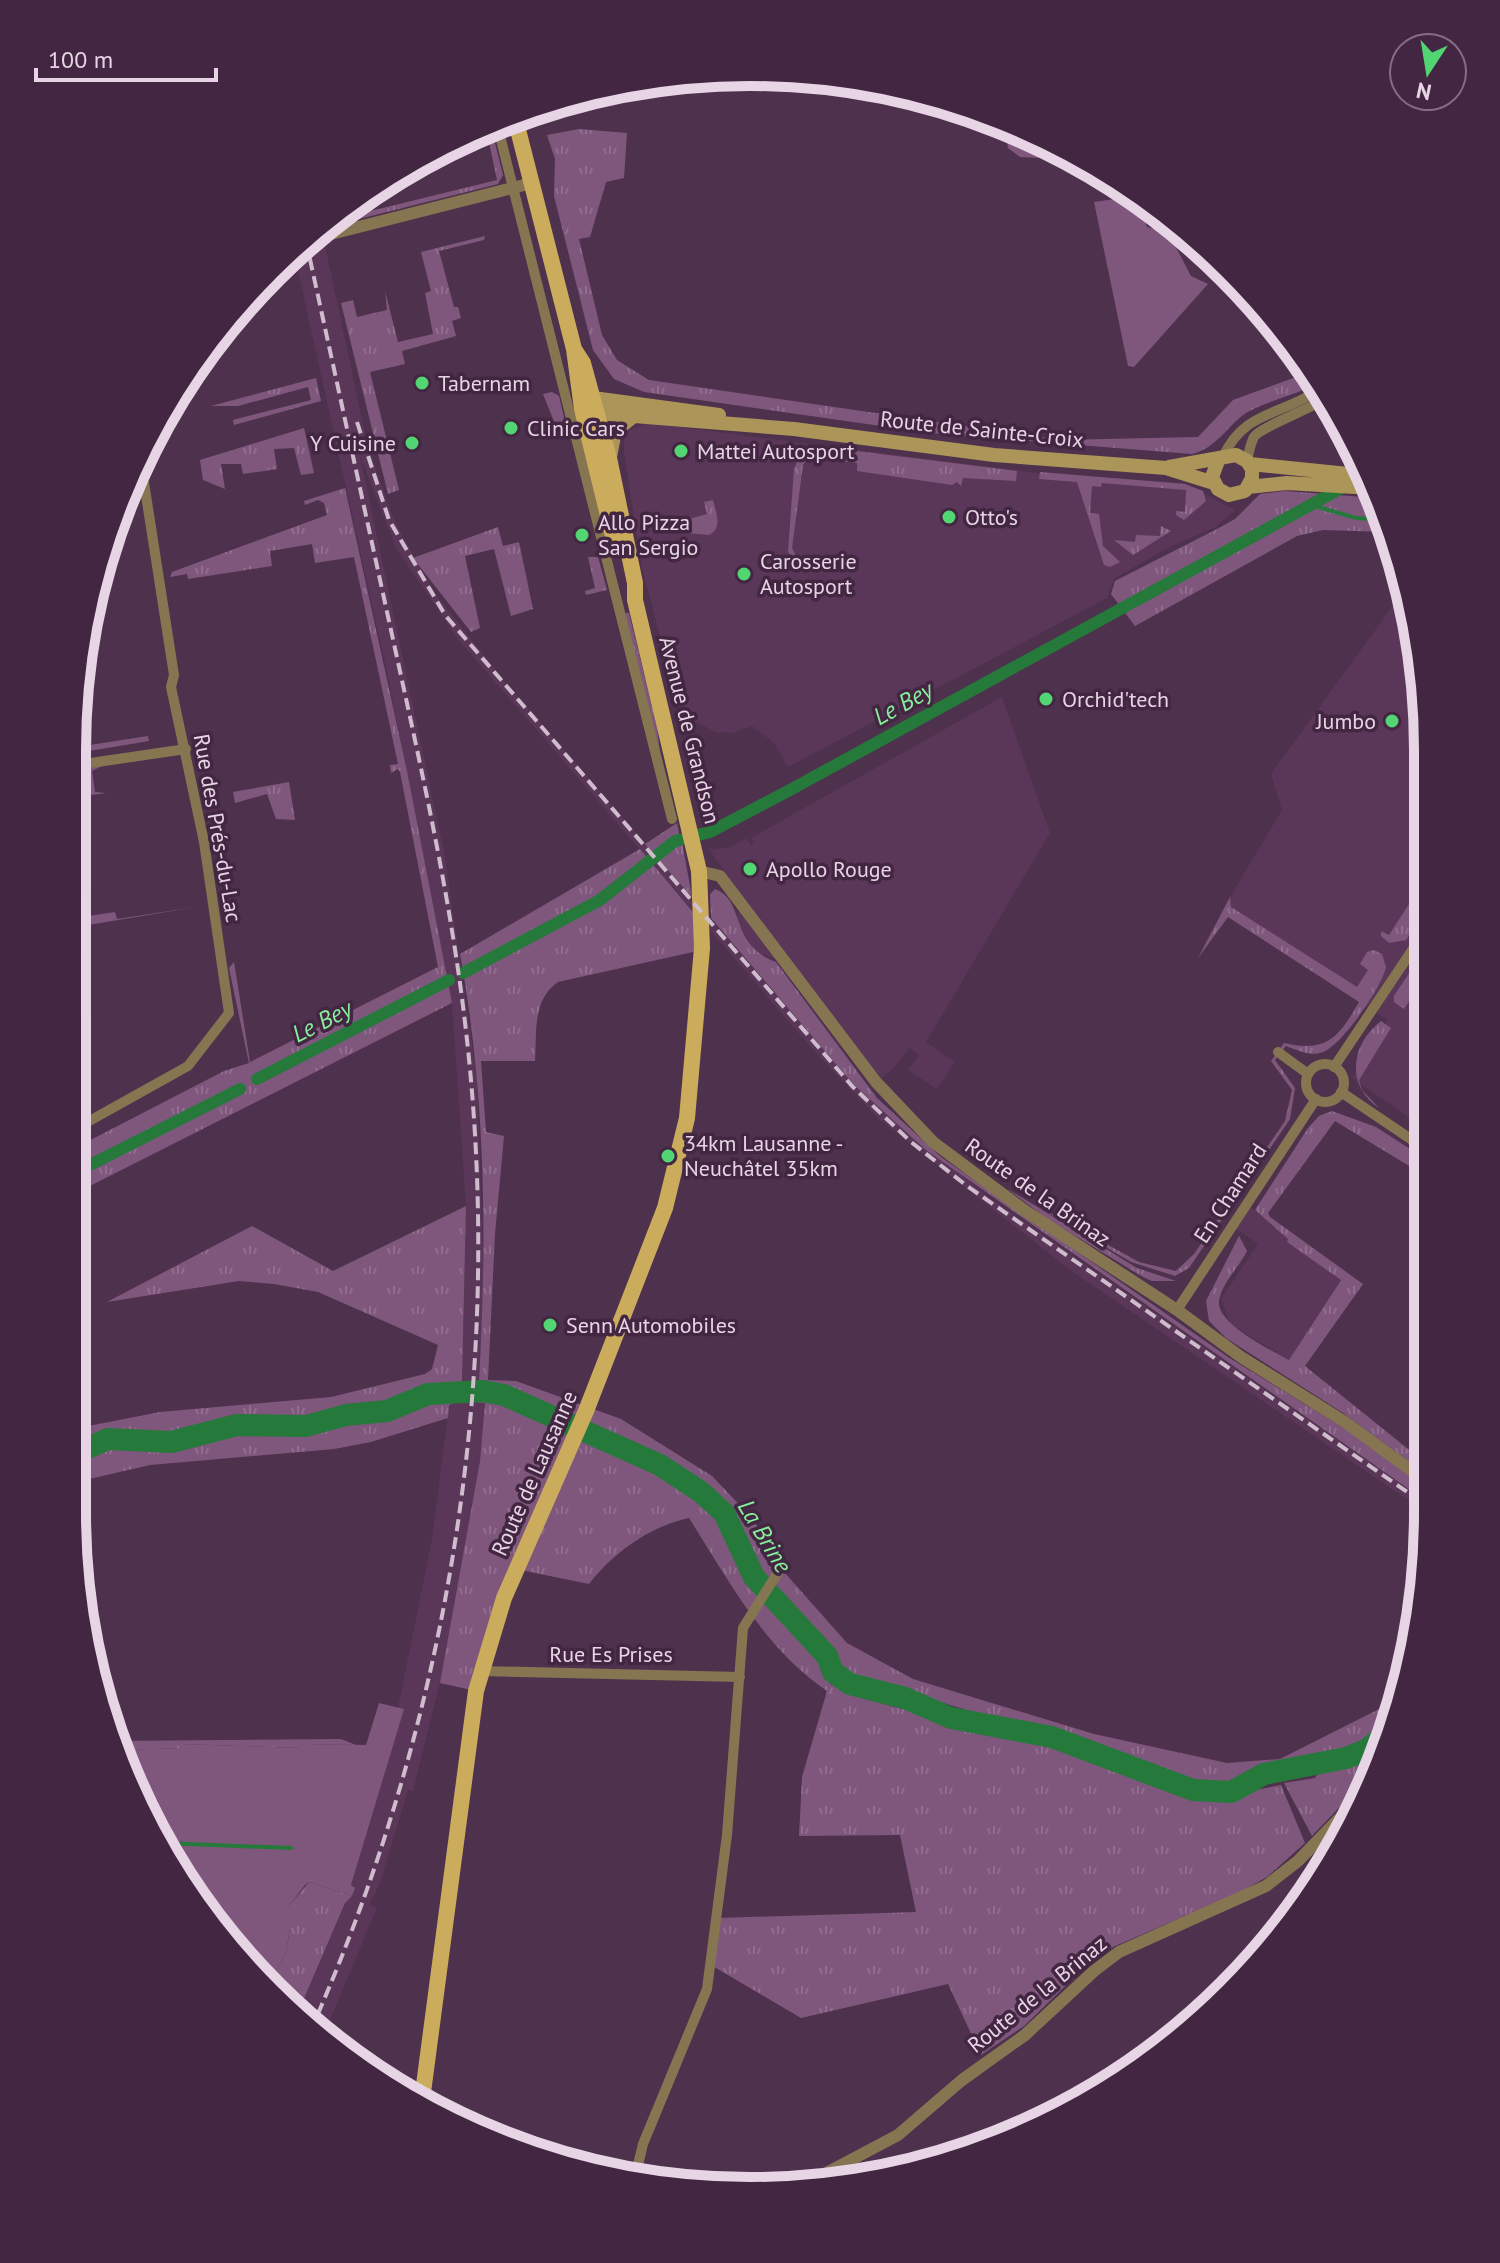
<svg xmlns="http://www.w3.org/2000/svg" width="1500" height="2263" font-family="'PT Sans',sans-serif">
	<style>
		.built { fill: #5a3758 }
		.grass { fill: url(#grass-tufts) }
		.forest { fill: url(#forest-firs) }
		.green { fill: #7f577d }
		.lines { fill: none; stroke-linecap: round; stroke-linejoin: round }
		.stream { stroke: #25793b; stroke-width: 4 }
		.canal { stroke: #25793b; stroke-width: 12 }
		.river { stroke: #25793b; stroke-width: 22 }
		.tertiary-tunnel { stroke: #654a64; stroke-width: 12; stroke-dasharray: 12 6; stroke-linecap: butt }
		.minor { stroke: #857651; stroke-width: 10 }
		.tertiary { stroke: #857651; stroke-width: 12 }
		.secondary { stroke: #ac9558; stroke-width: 14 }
		.primary { stroke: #cbac5d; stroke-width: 16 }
		.rail { stroke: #cfbccd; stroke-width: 4; stroke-dasharray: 12 6; stroke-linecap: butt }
		.poi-dot { fill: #52d673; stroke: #432742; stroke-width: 3 }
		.labels { text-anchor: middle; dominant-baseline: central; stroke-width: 7; stroke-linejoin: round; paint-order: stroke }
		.poi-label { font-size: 22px; fill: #e7d5e5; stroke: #432742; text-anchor: start }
		.street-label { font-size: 22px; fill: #e7d5e5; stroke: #432742 }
		.water-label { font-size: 24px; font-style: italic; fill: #87f09b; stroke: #432742 }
		.rim { fill: none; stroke: #e7d5e5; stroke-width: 10 }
	</style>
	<defs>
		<pattern id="grass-tufts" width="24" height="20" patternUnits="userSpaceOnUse" patternTransform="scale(2)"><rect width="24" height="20" fill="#7f577d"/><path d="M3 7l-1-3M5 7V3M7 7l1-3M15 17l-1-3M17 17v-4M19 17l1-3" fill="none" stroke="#916e8f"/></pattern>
		<pattern id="forest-firs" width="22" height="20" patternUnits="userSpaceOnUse" patternTransform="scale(2)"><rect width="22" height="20" fill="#7f577d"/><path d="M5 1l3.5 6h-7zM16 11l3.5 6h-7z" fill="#916e8f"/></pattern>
	</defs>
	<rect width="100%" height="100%" fill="#4e314d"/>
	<path class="built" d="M321,227L367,443L393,518L433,591L506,683L853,1084L885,1114L990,1198L1423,1499V1510L1070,1270L880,1120L816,1053L458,639L396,548L360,456L444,852L477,1078L484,1285L479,1381L462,1382L466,1206L452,1003L389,682L294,252Z
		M648,423L1037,473L1184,483L1235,510L1216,527L1167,548L1114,579L1107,598L788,767L774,743L752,726L732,733L716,732L681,715L642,568L624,453V432Z
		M1407,586L1427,706L1424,1128L1352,1078L1388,1020L1221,912L1282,810L1271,774Z
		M1002,697L1050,833L926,1042L955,1062L937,1089L908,1070L919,1055L910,1048L893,1069L876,1082L786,964L754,950L736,920L743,899L709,849L728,848L746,838L751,846L754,843L751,838Z
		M1247,1204L1288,1239L1287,1242L1341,1279L1289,1360L1231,1325L1221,1299L1258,1244L1232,1226Z
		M460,1401L485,1403L480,1461L440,1683L413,1791L408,1790L380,1883L369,1905L377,1908L323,2036L299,2010L345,1903L352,1896L355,1888L351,1886L403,1709L398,1708L432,1539L449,1405Z"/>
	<path class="grass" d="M491,127L503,175L498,184L359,219L346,217L497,180L486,128Z
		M579,129L627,133L624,178L606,182L590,237L579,239L602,335L617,360L649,380L1060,440L1198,437L1233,400L1310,372L1317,385C1299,392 1259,405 1246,413C1227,426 1217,448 1192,454L930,433L644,392L614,379L593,350L554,196L555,159L547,135Z
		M485,236L484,240L439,251L454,307H458L461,318L452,321L456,336L402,351L405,364L370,372L399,490L388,494L341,303L353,300L357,317L387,310L385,291L398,342L433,334L425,293L431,291L421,252Z
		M316,378L321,401L234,425L233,420L311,400L308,387L238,406H211Z
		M552,392L559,396L566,426L562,434L553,431L557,429L543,394Z
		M304,428L314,473L301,475L294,448L274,449L277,469L243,474L241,464H221L225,489L203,480L200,460Z
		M816,446L1017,471L1016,481L963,478L961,486L957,482L952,485L857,471V463L808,458L803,465L792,548L798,560L796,564L788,552L794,469L801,453Z
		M1040,472L1185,484L1203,491L1206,501L1184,520L1176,515V511L1185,512L1186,490L1102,483L1101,487L1092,486L1090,513L1099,514L1103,546L1120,562L1110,567L1104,565L1077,482L1039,479Z
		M345,488L407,771L452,1003L74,1194L75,1148L224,1071L249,1063L229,968L234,962L250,1062L438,967L400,772L398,769L391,773L390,765L398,764L354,557L315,563L312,544L270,551L272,566L188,579L187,574L170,577L172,572L327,515L324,503L318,500L305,505L304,501Z
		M1285,491L1376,498L1389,532L1323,530L1297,536L1135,626L1111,594L1115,581L1217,529L1235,519L1260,494Z
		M713,500C716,513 723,527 709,535L675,532L682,521L707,514L704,502Z
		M1161,526L1171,531L1133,555L1114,540L1135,542L1136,535L1160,536Z
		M498,527L503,546L519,542L533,609L511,616L494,549L465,556L480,628L471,632L413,558Z
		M588,557H598L607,590L586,595L585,591L595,588Z
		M625,613H629L657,727L661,762Z
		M148,736L149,741L77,753V747Z
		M102,766L92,771L95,792L106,793L77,797V770Z
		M289,782L295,820L276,819L267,794L235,803L233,792Z
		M677,823L680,838L654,855L645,844Z
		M682,842L692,897L658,859Z
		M640,849L703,924L702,950L558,982C532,1000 537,1032 535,1061H481L486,1132L504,1136L495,1234L488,1380L516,1381L621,1419L712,1476L753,1519L784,1572L847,1643L913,1679L1094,1734L1227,1763L1280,1759L1391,1703L1385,1725C1369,1732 1362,1745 1346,1752C1324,1762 1297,1762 1273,1767C1255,1772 1241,1786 1223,1789C1193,1795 1167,1778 1143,1762L899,1690L870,1686L837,1663L827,1678L830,1684L865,1699L1146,1773C1195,1810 1227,1795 1281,1785L1305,1843L1267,1877L1240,1892L1113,1947L1083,1969L1024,2026L981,2055L948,1984L801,2018L711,1965L718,1918L916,1912L900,1835L799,1836L802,1777L827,1691C764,1648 729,1581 689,1518C649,1527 614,1552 589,1584L516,1569L476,1691L440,1683L480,1461L485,1403L460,1401L449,1405L448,1418L371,1442L334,1449L150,1465L72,1483L73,1429L160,1412L331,1397L425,1374L432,1369L438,1345L318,1292L274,1284L239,1281L107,1302L252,1226L333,1271L466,1206L462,1381H479C487,1239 486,1095 460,954Z
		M1426,878V911L1406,940L1389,943L1381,936V931L1389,935Z
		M76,882L82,917L115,912L117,919L196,907L76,927Z
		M715,889C746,900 728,944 776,962L877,1098L941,1157L1228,1357L1350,1432L1423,1485V1499L926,1150L853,1084L711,918L710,894Z
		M1230,897L1231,907L1357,987L1368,970L1360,964L1367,952L1374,950L1382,954L1386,967C1382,987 1342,1045 1323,1052C1311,1057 1297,1050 1286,1046L1275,1060L1295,1088L1290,1119L1189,1268L1175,1276L1131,1262L1030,1202L1139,1262L1176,1271L1194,1254L1285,1121L1292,1090L1271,1061L1284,1043C1327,1053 1339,1037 1359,1002L1228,917L1198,958Z
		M1423,952L1425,977L1404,1009L1394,1002V996Z
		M1381,1021L1391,1028L1359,1080L1362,1090L1379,1108C1346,1086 1350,1045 1381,1021Z
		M1332,1111L1376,1127L1424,1158V1175L1335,1121L1268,1213L1270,1217L1363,1284L1305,1366L1423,1461V1472L1343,1413L1226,1338L1209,1321L1206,1301L1239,1236L1247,1251C1240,1266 1221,1284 1219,1301C1216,1324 1271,1350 1289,1360L1341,1280L1287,1242L1288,1239L1255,1210L1308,1128L1319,1116Z
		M1006,1188L1137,1268L1176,1281H1152L1143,1277L1049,1220Z
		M341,1739L356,1745L304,1744L303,1748L182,1744L181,1748L125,1750H117L113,1741Z
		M1379,1744C1368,1782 1339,1807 1312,1836L1284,1783L1315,1778L1320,1770L1341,1766Z
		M309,1882L352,1896L345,1903L299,2010L271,1980L286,1953L290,1928L278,1919Z"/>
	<path class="forest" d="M1005,125L1082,160L1020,157L1008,148Z"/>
	<path class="green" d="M1136,196L1147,227L1168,232L1191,276L1208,284L1134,367L1128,366L1094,202Z
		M379,1703L404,1709L351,1885L355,1888L352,1896L309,1882L305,1885L279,1919L290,1928L286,1953L271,1980L187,1890L117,1750L180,1748L181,1744L302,1748L304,1744L366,1745Z"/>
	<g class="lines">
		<path class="stream" d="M1311,505L1356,518L1384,520
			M163,1843L291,1848"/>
		<path class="canal" d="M463,973L600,900L675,841L710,832L790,790L1347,485
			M257,1079L449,980
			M74,1173L240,1089"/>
		<path class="river" d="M72,1455L108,1439L171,1442L237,1425L306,1426L346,1415L387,1411L428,1394L483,1391L504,1395L660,1465L701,1492L724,1513L754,1577L827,1656L833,1672L850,1684L905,1698L951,1718L1052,1737L1193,1790L1231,1792L1264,1774L1346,1758L1366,1750L1381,1738"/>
		<path class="tertiary-tunnel" d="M308,239L323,236"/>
		<path class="minor" d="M497,124L672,819
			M1223,457C1244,410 1282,416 1320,389
			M1247,461C1249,453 1250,444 1254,437C1260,427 1311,409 1326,398
			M77,765L186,749
			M1278,1052L1308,1074
			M1306 1083a19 19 0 1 1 38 0a19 19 0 1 1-38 0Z
			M1334,1067L1425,931
			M1341,1092L1424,1148
			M75,1129L188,1066L229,1013L204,842L171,687L174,675L140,457
			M1177,1310L1316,1099
			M481,1671L740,1677
			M636,2173L643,2144L707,1989L727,1835L743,1628L780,1569"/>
		<path class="tertiary" d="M323,236L532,183
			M699,871L720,876L876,1082L933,1142L1024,1210L1177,1310L1241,1357L1345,1422L1423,1479
			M815,2179L898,2135L962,2080L1025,2035L1094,1971L1119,1952L1266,1886L1298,1861L1364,1793"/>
		<path class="secondary" d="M593,398L719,415
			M597,413L794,429L994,455L1166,468L1214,483
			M610,457L615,431L635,415
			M1250,464L1368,476
			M1169,467L1236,455L1247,461L1252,469V478L1245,491L1229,495L1218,489L1212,477L1218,461
			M1248,487L1287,483L1372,488"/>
		<path class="primary" d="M515,118L574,349L582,409L613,536
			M422,2100L476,1691L504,1598L586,1411L665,1208L687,1118L702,948L699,871L635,600V583L609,458L583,363L574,349"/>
		<path class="rail" d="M306,241C336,378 366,516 396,653C424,781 453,910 467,1040C504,1375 449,1718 313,2025
			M357,422L389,520L445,615L852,1086L911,1142L967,1186L1423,1503"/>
	</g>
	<g class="poi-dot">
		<circle cx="422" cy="383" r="8"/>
		<circle cx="511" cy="428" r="8"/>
		<circle cx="412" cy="443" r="8"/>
		<circle cx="681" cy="451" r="8"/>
		<circle cx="949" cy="517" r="8"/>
		<circle cx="582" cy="535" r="8"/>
		<circle cx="744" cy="574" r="8"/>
		<circle cx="1046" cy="699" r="8"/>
		<circle cx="1392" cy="721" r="8"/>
		<circle cx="750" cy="869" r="8"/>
		<circle cx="668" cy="1156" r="8"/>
		<circle cx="550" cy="1325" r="8"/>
	</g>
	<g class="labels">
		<g class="poi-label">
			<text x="438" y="383">Tabernam</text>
			<text x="527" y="428">Clinic Cars</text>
			<text x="396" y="443" text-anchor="end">Y Cuisine</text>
			<text x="697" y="451">Mattei Autosport</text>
			<text x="965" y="517">Otto's</text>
			<text x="598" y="522">Allo Pizza<tspan x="598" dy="25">San Sergio</tspan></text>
			<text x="760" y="561">Carosserie<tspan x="760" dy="25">Autosport</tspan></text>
			<text x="1062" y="699">Orchid'tech</text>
			<text x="1376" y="721" text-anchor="end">Jumbo</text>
			<text x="766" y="869">Apollo Rouge</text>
			<text x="684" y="1143">34km Lausanne -<tspan x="684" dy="25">Neuchâtel 35km</tspan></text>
			<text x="566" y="1325">Senn Automobiles</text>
		</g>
		<g class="street-label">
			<text transform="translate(982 429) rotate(6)">Route de Sainte-Croix</text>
			<text transform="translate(690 730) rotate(76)">Avenue de Grandson</text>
			<text transform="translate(218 828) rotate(80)">Rue des Prés-du-Lac</text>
			<text transform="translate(1038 1192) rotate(35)">Route de la Brinaz</text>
			<text transform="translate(1230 1193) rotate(-57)">En Chamard</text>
			<text transform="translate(534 1473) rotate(-66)">Route de Lausanne</text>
			<text x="611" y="1654">Rue Es Prises</text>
			<text transform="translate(1037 1994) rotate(-39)">Route de la Brinaz</text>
		</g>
		<g class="water-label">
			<text transform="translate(903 703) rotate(-29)">Le Bey</text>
			<text transform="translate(322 1021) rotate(-27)">Le Bey</text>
			<text transform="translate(765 1536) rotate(59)">La Brine</text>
		</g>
	</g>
	<path d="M0 0H1500V2263H0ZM750 86H750A664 664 0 0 1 1414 750V1513A664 664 0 0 1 750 2177H750A664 664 0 0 1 86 1513V750A664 664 0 0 1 750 86Z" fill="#432742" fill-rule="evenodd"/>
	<path class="rim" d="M750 86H750A664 664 0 0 1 1414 750V1513A664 664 0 0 1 750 2177H750A664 664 0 0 1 86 1513V750A664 664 0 0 1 750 86Z"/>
	<g transform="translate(1428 72) rotate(192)"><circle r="38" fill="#432742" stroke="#856d83" stroke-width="2"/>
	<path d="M0-6L14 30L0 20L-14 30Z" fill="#52d673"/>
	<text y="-12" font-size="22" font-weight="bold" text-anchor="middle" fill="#e7d5e5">N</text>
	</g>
	<path d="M36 68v12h180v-12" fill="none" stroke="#e7d5e5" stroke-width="4"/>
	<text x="48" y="68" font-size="24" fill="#e7d5e5" stroke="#432742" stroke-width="6" paint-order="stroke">100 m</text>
</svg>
